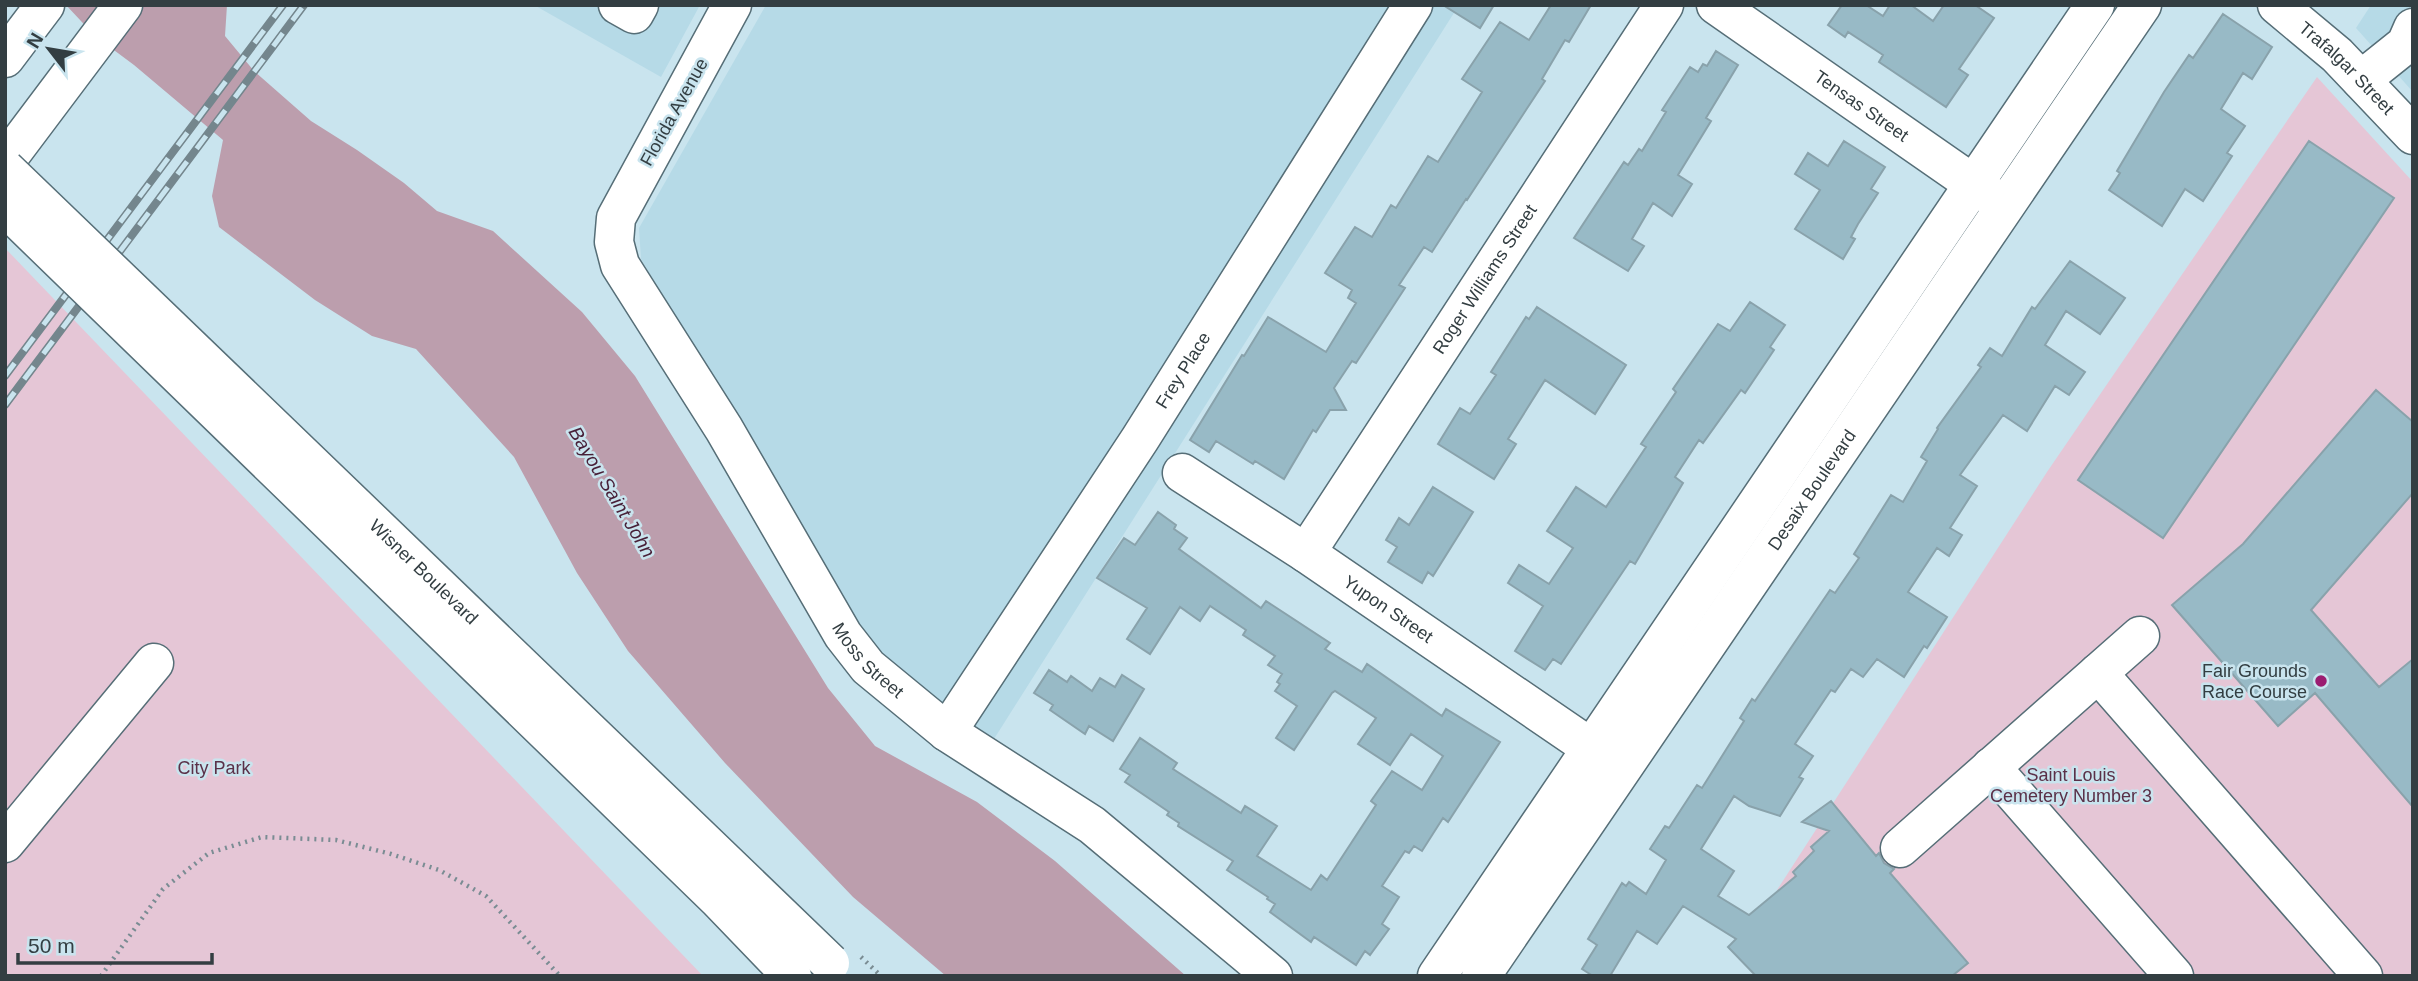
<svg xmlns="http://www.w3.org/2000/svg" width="2418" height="981" font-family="Helvetica,sans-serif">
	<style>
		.built { fill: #b6dae7 }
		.green { fill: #e5c6d6 }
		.water { fill: #bc9ead }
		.building { fill: #98bac6; stroke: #89a2ab; stroke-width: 2 }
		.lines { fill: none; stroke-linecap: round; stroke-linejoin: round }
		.minor-casing { stroke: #566e77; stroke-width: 41 }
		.highway-casing { stroke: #566e77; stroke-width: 41 }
		.path { stroke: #7a8c93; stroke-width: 4.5; stroke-dasharray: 2 5; stroke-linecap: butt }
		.minor { stroke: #fff; stroke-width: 38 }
		.highway { stroke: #fff; stroke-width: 38 }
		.rail-casing { stroke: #74868d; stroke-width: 8 }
		.rail { stroke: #c9e4ee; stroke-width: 5; stroke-dasharray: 16; stroke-linecap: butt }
		.minor-bridge-casing { stroke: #566e77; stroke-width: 41; stroke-linecap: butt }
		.path-bridge { stroke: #7a8c93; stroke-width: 4.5; stroke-dasharray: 2 5; stroke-linecap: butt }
		.minor-bridge { stroke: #fff; stroke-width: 38 }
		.poi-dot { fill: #9b1c71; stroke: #c9e4ee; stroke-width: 2.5 }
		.labels { text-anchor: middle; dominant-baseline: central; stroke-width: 5; stroke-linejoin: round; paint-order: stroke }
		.street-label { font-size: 18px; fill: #333e42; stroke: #c9e4ee }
		.poi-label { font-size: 18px; fill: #333e42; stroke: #c9e4ee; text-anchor: end }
		.park-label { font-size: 18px; fill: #5a3048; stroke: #c9e4ee }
		.water-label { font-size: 19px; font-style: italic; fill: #471f37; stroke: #c9e4ee }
	</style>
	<rect width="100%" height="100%" fill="#c9e4ee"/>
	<path class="built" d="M534,5H700L661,77Z
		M766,5H1459L994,739L908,685L865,640L641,259L639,228Z
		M2371,5H2413V92L2356,28Z"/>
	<path class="green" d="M2317,77L2413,182V976H1855L1777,890L2047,472Z
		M5,248L703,976H5Z"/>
	<path class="water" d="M66,5H227L225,36L254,71L311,121L357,150L404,183L437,211L493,231L582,312L635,376L828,688L875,746L977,802L1055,861L1186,976H946L853,897L725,763L628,651L577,573L514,457L416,349L372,336L315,300L219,227L212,196L223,140L134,65L95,36Z"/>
	<path class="building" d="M1443,5H1494L1480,28Z
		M1551,5H1591L1569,42L1565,40L1542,79L1545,81L1467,200L1466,199L1432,252L1424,247L1399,285L1405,288L1356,363L1352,361L1334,388L1346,410H1330L1316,432L1313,430L1284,479L1255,461L1253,464L1216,441L1209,452L1190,440L1242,355L1244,356L1268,317L1326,352L1356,303L1348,298L1352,290L1325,273L1355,227L1372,237L1391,205L1396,208L1428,156L1438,162L1482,92L1462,79L1500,22L1529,40Z
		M1842,5H1866L1883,16L1890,5H1911L1933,21L1944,5H1975L1994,18L1959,69L1968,75L1946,107L1879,62L1883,55L1848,32L1845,37L1828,25Z
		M2223,14L2272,47L2252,79L2243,73L2221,109L2245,126L2227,153L2232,156L2203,201L2185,189L2162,226L2109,190L2120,173L2117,171L2164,92L2189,55L2193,58Z
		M1716,51L1738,65L1706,118L1711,121L1678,175L1692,184L1672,216L1653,203L1632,239L1644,246L1628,271L1574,238L1624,162L1628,165L1639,149L1642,151L1666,112L1662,110L1690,67L1698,72L1703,64L1707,66Z
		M1844,141L1885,167L1871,189L1878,193L1858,224L1851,237L1855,239L1843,259L1795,229L1820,190L1795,174L1808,153L1828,166Z
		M2309,141L2394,198L2163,538L2078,480Z
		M2070,261L2125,298L2100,334L2066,311L2045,345L2085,372L2069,395L2055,386L2027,431L2003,415L1960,475L1977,486L1950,528L1962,535L1949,556L1937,548L1908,592L1947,617L1927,648L1924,646L1904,677L1877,659L1863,677L1851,669L1835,692L1831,690L1795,744L1813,756L1799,777L1803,779L1780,816L1749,806L1734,796L1701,849L1734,871L1718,896L1749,915L1796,876L1793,872L1814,851L1811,847L1829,831L1802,822L1831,801L1876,856L1879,853L1884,863L1894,869L1890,873L1968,963L1952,976H1756L1728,947L1736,939L1683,906L1657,944L1637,931L1610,976H1593L1582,969L1597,945L1588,939L1622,883L1626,886L1629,882L1646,894L1666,860L1650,849L1665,826L1669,828L1697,785L1702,788L1744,721L1740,718L1752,699L1755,701L1830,590L1835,593L1859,558L1854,554L1891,495L1903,502L1927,461L1921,457L1938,429L1937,428L1981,367L1978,365L1990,348L2002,356L2032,307L2035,309Z
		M1750,302L1785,325L1770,347L1774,350L1745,393L1741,390L1703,443L1699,440L1675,477L1683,483L1635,564L1630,561L1561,664L1553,659L1545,670L1515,651L1543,606L1508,583L1519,565L1549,584L1573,548L1547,531L1576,487L1606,507L1646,447L1641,444L1676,392L1673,389L1718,324L1730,331Z
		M1537,307L1626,365L1595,414L1545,380L1508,439L1516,444L1494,479L1438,444L1460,408L1470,414L1496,375L1491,372L1526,317L1529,319Z
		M2376,390L2413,422V493L2311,610L2379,687L2413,659V807L2315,693L2278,726L2172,605L2243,544Z
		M1433,487L1473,512L1433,576L1428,572L1422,583L1388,562L1397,547L1386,540L1399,518L1409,525Z
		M1158,512L1176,525L1174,529L1187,538L1179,549L1261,608L1266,601L1330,643L1325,649L1362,672L1367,664L1442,716L1446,709L1500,742L1448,822L1443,818L1422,851L1414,846L1409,853L1405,851L1382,886L1399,897L1382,924L1389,929L1370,955L1365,951L1356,965L1314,937L1311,942L1270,912L1275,904L1267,899L1268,897L1227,870L1233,861L1178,826L1179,823L1167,815L1169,812L1125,782L1130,775L1120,769L1140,738L1177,763L1173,769L1241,813L1245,806L1277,826L1257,856L1311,890L1321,875L1327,880L1376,805L1371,801L1392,771L1422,790L1443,756L1411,734L1390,765L1358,744L1376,718L1335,691L1332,693L1294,750L1276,738L1297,706L1275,691L1280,684L1277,682L1282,674L1268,665L1275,656L1243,635L1246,630L1210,606L1200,621L1180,607L1150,654L1127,639L1147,608L1097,578L1124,538L1135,545Z
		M1049,670L1067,682L1071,676L1092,691L1100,678L1115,687L1122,675L1144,689L1113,741L1089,726L1085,734L1050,710L1053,705L1034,693Z"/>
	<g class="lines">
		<g class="minor-casing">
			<g id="minor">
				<path d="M618,5L634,14L639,5"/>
				<path id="s1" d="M732,5L616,218L614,242L620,265L724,429L843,635L868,667L947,732L1092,825L1273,976"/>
				<path id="s2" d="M1716,5L1995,199"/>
				<path id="s3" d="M2277,5L2337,55L2413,135"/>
				<path d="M2361,80L2406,44L2413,28"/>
				<path id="s4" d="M1182,473L1306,553L1613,763"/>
				<path id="s5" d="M1306,553L1664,5"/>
				<path d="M2098,673L2363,976"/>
				<path id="s6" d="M947,732L1140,439L1413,5"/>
				<path d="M1991,767L2174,976"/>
				<path d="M5,843L154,663"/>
				<path d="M1900,848L2140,636"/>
				<path d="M1437,976L2095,5"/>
				<path id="s7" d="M1481,976L2142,5"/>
			</g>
		</g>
		<g class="highway-casing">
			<path id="highway" d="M5,58L45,5
				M5,162L123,5"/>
		</g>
		<path class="path" d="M101,976L163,889L209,853L262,837L336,840L391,854L439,870L486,896L560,976"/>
		<use href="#minor" class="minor"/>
		<use href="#highway" class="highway"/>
		<g class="rail-casing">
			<path id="rail" d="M5,376L283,5
				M5,405L304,5"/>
		</g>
		<use href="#rail" class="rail"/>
		<g class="minor-bridge-casing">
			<g id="minor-bridge">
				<path id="s8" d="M5,169L830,963"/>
				<path d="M5,207L718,899L792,976"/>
			</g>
		</g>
		<path class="path-bridge" d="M861,957L881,976"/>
		<use href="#minor-bridge" class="minor-bridge"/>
	</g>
	<circle class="poi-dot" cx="2321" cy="681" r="7"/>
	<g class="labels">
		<g class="street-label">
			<text stroke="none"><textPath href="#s3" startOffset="94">Trafalgar Street</textPath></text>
			<text stroke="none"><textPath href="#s2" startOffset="177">Tensas Street</textPath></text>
			<text transform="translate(674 112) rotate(-61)">Florida Avenue</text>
			<text stroke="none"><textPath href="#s5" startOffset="327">Roger Williams Street</textPath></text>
			<text stroke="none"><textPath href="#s6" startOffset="432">Frey Place</textPath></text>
			<text stroke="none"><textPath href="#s7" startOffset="588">Desaix Boulevard</textPath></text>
			<text stroke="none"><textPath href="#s8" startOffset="581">Wisner Boulevard</textPath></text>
			<text stroke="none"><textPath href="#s4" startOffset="247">Yupon Street</textPath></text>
			<text stroke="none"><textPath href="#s1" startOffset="758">Moss Street</textPath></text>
		</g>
		<g class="poi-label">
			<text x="2307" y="671">Fair Grounds<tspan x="2307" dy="21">Race Course</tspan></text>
		</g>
		<g class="park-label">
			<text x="214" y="768">City Park</text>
			<text x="2071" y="775">Saint Louis<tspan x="2071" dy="21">Cemetery Number 3</tspan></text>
		</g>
		<g class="water-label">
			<text transform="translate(612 492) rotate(59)">Bayou Saint John</text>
		</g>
	</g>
	<rect width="2418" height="981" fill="none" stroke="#333e42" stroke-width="14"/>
	<g transform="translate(49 49) rotate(301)" stroke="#c9e4ee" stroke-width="5" paint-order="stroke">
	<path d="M0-5L12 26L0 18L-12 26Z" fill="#333e42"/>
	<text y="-10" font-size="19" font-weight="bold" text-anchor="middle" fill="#333e42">N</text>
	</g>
	<path d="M18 953v10h194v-10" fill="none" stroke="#333e42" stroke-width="3.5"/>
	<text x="28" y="953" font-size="21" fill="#333e42" stroke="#c9e4ee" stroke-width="5" paint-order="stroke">50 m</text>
</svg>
